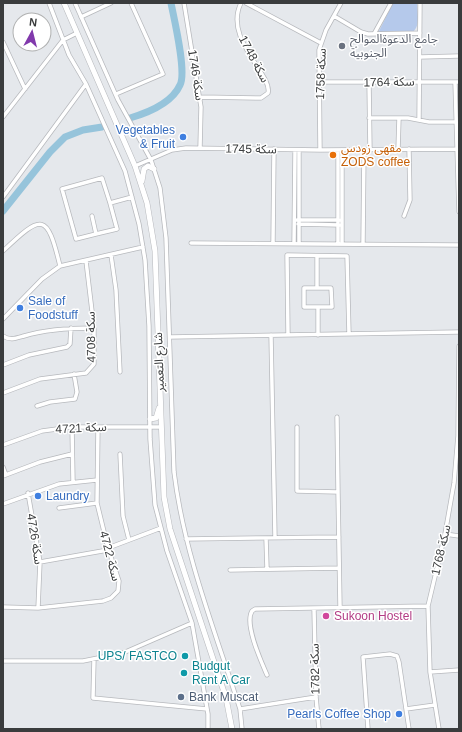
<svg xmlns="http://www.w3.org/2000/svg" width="462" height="732" font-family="Helvetica,'Noto Sans Arabic',sans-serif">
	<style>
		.green { fill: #b5c9eb }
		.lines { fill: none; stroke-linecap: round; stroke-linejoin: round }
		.river { stroke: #96c4db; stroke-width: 7 }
		.street-casing { stroke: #b7b9bd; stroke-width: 5 }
		.secondary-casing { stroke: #b7b9bd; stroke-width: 6 }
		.street { stroke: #fff; stroke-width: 3.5 }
		.secondary { stroke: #fff; stroke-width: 5 }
		.worship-dot { fill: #6b7280; stroke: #fff; stroke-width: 1.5 }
		.shop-dot { fill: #3f7fe0; stroke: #fff; stroke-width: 1.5 }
		.food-dot { fill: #e8710a; stroke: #fff; stroke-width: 1.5 }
		.hotel-dot { fill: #d1479c; stroke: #fff; stroke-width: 1.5 }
		.culture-dot { fill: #0f9aa8; stroke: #fff; stroke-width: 1.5 }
		.service-dot { fill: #5c6f8a; stroke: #fff; stroke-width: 1.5 }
		.labels { text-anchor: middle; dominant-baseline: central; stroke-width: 3; stroke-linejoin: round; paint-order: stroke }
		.worship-label { font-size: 12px; fill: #5b616d; stroke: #fff; text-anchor: start }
		.street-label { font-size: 12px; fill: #3a3c3d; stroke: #fff }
		.shop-label { font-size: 12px; fill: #366cbe; stroke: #fff; text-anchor: end }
		.food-label { font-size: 12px; fill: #c56008; stroke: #fff; text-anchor: start }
		.hotel-label { font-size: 12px; fill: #b23c85; stroke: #fff; text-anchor: start }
		.culture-label { font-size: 12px; fill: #0d838f; stroke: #fff; text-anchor: end }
		.service-label { font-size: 12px; fill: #4e5e75; stroke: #fff; text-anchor: start }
	</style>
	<rect width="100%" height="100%" fill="#e5e8ec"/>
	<path class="green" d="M393,3H417C417,12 421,25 413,32L378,33Z"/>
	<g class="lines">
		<path class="river" d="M130,118C147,113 172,103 180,85C187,72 174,19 171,3
			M3,211L50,152L65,137L83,130L102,127"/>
		<g class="street-casing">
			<path id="street" d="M49,3L69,55L86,84L125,171L139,224L145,260L149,326L150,439L155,505L167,551L192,623L208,714V729
				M75,3L118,100L151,160L160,188L166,238L174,472C184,554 215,631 240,709L242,729
				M184,3L201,107L200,148
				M246,3L321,43
				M334,16L361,32L368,34L420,33
				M81,17L111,3
				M374,34L391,3
				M3,42L25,89
				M420,57L459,56
				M320,82H459
				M369,82L370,150
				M455,82L459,212
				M116,94L163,74L131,3
				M200,97L261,98L268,93C273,75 223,39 241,3
				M3,117L63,40L77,33
				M369,118H408L429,122H456
				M419,120L420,3
				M299,150V243
				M320,150L319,50L326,30L341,3
				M342,150V243
				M398,150L399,118
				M135,166L172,150L186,148L320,150L456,149
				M3,197L86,84
				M92,216L96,234L76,239L62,189L102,178L110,203L132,197
				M404,216L410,200L409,149
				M297,220H339
				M298,224L339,225
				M96,234L117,229L110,203
				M273,242L274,149
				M191,243L459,245
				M294,243L295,150
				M338,243V150
				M363,243L364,150
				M3,251C42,214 47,212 60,266
				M111,255L116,290L120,372
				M317,288H304V307H332L331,288H317V256
				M3,319L42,279L60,266L143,247
				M271,335L275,538
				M288,335L287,255L347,256L349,334
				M318,335V307
				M3,336C10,341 17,338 24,336C47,329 70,328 94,328
				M170,337L459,332
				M3,365L29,355L67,347L70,344L71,328
				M3,393L40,379L86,373L94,364V328L86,261
				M37,406L50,402L75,399L77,392L74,374
				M337,417L338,492
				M72,427L73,482
				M297,427V491L338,492L340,607
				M3,445L42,431L72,427H161
				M120,454L123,516L129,540
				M3,467L6,475
				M3,476L40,462L72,454
				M28,493L40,562L38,608
				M3,504L59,484L97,480
				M59,508L97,503
				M445,534L459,536
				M266,538L267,569
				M186,539L339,537
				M108,548L161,528
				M40,562L108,550
				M230,570L339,568
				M3,607L38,608L103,601L111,598L118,591L119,581L108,548L97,503L98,427
				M314,609L316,697L319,729
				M94,659L93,698L207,709
				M3,661H83L123,653L192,623
				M430,672L459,670
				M267,675C261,661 244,624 252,611L255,609L428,606
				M240,709L316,697
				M406,709L435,705
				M368,729L363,657L390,654L397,656L399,662L409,729
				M439,729L430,672L428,606L445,534L454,483L458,436L459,346"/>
		</g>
		<g class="secondary-casing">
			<path id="secondary" d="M64,3L135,166L147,203L155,251L164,497L170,529L226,698L232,729
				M142,181L144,169L148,166L154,169
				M150,419L156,418L159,408"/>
		</g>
		<use href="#street" class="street"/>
		<use href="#secondary" class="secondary"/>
	</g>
	<circle class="worship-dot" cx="342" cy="46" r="4"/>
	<g class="shop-dot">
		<circle cx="183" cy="137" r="4"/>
		<circle cx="20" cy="308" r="4"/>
		<circle cx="38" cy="496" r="4"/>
		<circle cx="399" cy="714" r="4"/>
	</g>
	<circle class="food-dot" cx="333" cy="155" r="4"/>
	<circle class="hotel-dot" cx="326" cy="616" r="4"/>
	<g class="culture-dot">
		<circle cx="185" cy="656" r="4"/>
		<circle cx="184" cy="673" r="4"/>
	</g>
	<circle class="service-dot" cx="181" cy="697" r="4"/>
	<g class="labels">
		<g class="worship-label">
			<text x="350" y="39">جامع الدعوةالموالح<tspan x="350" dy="14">الجنوبية</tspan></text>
		</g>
		<g class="street-label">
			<text transform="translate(254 59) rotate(62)">سكة 1748</text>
			<text transform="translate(321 74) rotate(-88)">سكة 1758</text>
			<text transform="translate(196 75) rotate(81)">سكة 1746</text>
			<text transform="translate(389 82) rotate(-1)">سكة 1764</text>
			<text transform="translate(251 149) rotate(1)">سكة 1745</text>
			<text transform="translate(91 337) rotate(-91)">سكة 4708</text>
			<text transform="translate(159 362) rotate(-92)">شارع التعمير</text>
			<text transform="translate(81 428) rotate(-3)">سكة 4721</text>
			<text transform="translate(35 539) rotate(81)">سكة 4726</text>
			<text transform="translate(441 550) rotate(-77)">سكة 1768</text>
			<text transform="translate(110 556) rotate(75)">سكة 4722</text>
			<text transform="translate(315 669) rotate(-91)">سكة 1782</text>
		</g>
		<g class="shop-label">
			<text x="175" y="130">Vegetables<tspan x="175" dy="14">&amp; Fruit</tspan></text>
			<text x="28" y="301" text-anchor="start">Sale of<tspan x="28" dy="14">Foodstuff</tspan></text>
			<text x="46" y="496" text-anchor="start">Laundry</text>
			<text x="391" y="714">Pearls Coffee Shop</text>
		</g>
		<g class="food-label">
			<text x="341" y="148">مقهى زودس<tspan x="341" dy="14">ZODS coffee</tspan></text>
		</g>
		<g class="hotel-label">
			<text x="334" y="616">Sukoon Hostel</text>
		</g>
		<g class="culture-label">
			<text x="177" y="656">UPS/ FASTCO</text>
			<text x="192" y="666" text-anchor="start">Budgut<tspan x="192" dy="14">Rent A Car</tspan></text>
		</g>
		<g class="service-label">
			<text x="189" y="697">Bank Muscat</text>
		</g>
	</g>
	<rect width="462" height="732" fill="none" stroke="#3a3c3d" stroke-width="8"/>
	<g transform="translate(32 32) rotate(7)"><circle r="19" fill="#ffffff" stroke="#b0b1b1"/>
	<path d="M0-3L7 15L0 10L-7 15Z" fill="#8139ac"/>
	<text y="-6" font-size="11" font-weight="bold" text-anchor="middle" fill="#3a3c3d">N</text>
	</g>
</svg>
